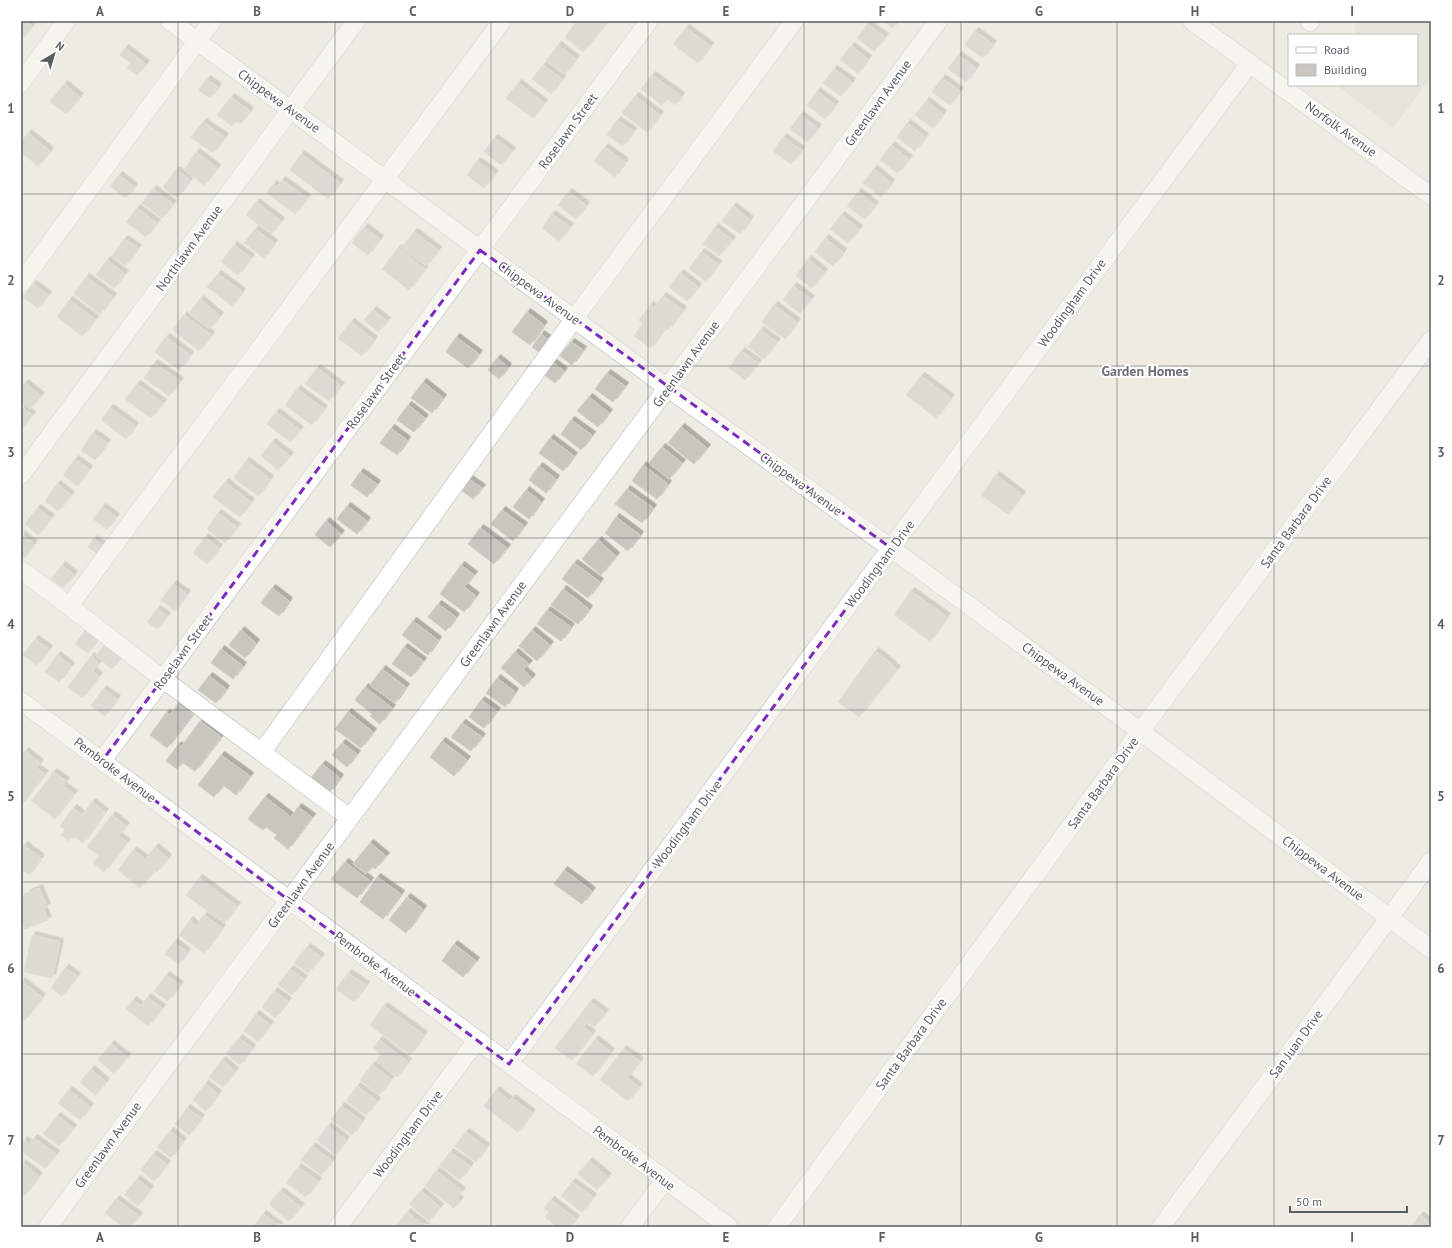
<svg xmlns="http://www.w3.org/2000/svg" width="1452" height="1248" font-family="'PT Sans',sans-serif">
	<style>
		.industrial { fill: #deddd6 }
		.building { fill: #c8c6bf; stroke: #d2cdc0; filter: url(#shadow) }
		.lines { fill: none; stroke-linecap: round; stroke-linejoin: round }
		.minor-casing { stroke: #b7babf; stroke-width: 19 }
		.minor { stroke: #fff; stroke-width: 18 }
		.marked { fill: none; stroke: #7b2cbf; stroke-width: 3; stroke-dasharray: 8 5; stroke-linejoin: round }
		.grid { fill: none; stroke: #5a5e63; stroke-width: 1; stroke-opacity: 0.55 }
		.labels { text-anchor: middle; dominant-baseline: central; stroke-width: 4; stroke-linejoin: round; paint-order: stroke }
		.street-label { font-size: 13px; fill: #5a5e63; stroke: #fff }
		.neighbourhood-label { font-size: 14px; font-weight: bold; fill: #6b7075; stroke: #fff }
		.neatline { fill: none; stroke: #5a5e63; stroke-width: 1.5 }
		.grid-label { font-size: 13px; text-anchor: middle; font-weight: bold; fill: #5a5e63 }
	</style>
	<defs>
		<filter id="shadow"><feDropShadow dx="3.5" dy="-3.5" stdDeviation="0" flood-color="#0004"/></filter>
	</defs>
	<rect width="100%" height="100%" fill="#edebe2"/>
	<path class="industrial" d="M1355,21H1431V77L1393,128L1336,85H1417V35H1355Z"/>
	<path class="building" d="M21,21H26L32,26L21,40Z
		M577,21H608L583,52L565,37Z
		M884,21H897L893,28Z
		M867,24L885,37L874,51L857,38Z
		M686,28L710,46L698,63L673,44Z
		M975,31L993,44L983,58L965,45Z
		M558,45L576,59L565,74L546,61Z
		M851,46L868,59L858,73L840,60Z
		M125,48L146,64L137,75L127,68L131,63L120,55Z
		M958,55L976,68L966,82L948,69Z
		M543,65L562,79L551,94L532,79Z
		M834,69L852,82L841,96L823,83Z
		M652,75L681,96L675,105L667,99L662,105L641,89Z
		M942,78L960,91L950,105L932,92Z
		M207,79L218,87L210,98L198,90Z
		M518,83L544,103L533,118L506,98Z
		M64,84L80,97L66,114L50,102Z
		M817,91L835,105L825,119L807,105Z
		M635,96L660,115L647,132L622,113Z
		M231,97L250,111L240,124L236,121L232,126L217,115Z
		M926,101L943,114L933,128L915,115Z
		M800,115L818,128L807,142L790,129Z
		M617,120L633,131L623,146L607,135Z
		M203,122L225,137L213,153L191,137Z
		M907,123L925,137L915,151L897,137Z
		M28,133L50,151L38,166L21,152V142Z
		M783,137L801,150L791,164L773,151Z
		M494,138L512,151L501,165L484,152Z
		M891,145L909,159L898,173L880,160Z
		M605,147L625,162L615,177L594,161Z
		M196,152L217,168L204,185L184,170Z
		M301,154L340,183L328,199L290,170Z
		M477,161L495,174L484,188L467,175Z
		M874,169L891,183L881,197L863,183Z
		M176,170L190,180L177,198L163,187Z
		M119,175L134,187L126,198L110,186Z
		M282,180L307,198L295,214L267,193L273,184L277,187Z
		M153,189L173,204L162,218L142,203Z
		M568,192L586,205L576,219L558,205Z
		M858,192L875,205L865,219L847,206Z
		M256,202L281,221L271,234L246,215Z
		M733,206L750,220L740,234L722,221Z
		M137,208L157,223L146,237L126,222Z
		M552,214L570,227L559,241L542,228Z
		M841,215L859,229L848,243L830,229Z
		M364,227L380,239L368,255L352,243Z
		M715,227L732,240L719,256L703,244Z
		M255,229L274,243L264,258L244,243Z
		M414,232L438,250L426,266L401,248Z
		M825,238L843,252L833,266L815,252Z
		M124,239L138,248L125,266L112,256Z
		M234,245L251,258L238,275L221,262Z
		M398,248L425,269L409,290L382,269Z
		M701,252L718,264L706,281L689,269Z
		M808,259L824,272L812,288L796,276Z
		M107,260L125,274L114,288L96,275Z
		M680,273L698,287L687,301L669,287Z
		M218,274L242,292L232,306L207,287Z
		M86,277L113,297L100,314L74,294Z
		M33,284L48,295L38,308L23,297Z
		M793,286L811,299L800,313L783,300Z
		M663,296L683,310L668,330L665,328L651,348L634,336L643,323L639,320L650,305L654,308Z
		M200,299L220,316L209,329L189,313Z
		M69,300L95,319L82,336L57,317Z
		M774,305L797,322L785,339L762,322Z
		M373,310L387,321L378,332L364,320Z
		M527,312L544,325L530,345L512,332Z
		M184,315L211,335L199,351L173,330Z
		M351,322L374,340L362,356L338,338Z
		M760,330L777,342L764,359L748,347Z
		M541,334L550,341L541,354L532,347Z
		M166,337L190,355L179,370L155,352Z
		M456,337L479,354L468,368L446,352Z
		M571,342L583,350L572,365L560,356Z
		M741,351L758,363L745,380L729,368Z
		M497,358L508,367L499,379L488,370Z
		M552,362L564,371L555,383L543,374Z
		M154,363L180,381L169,396L144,378Z
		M317,368L341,386L329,401L305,384Z
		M607,373L625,386L613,402L595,389Z
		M921,376L951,398L936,418L906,395Z
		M423,382L443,398L432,413L411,398Z
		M25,383L41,396L30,409L21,401V387Z
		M137,384L163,403L151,418L125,399Z
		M297,389L324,409L312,425L285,405Z
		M589,397L609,413L598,427L577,411Z
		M408,405L425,418L414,432L397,420Z
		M21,407L32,415L21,429Z
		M110,408L135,426L126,439L101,420Z
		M276,412L300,430L290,442L267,424Z
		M571,420L592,435L581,450L561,434Z
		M681,427L707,448L694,464L668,443Z
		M391,428L407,440L397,455L380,443Z
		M93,433L107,443L95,460L81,450Z
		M550,438L574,456L563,471L539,453Z
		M272,442L290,456L278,470L261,456Z
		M662,447L682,463L669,479L649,463Z
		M75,459L89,469L77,486L63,475Z
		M246,461L270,479L258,496L234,478Z
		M643,465L668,484L657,499L632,481Z
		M539,466L556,479L546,493L529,480Z
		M360,472L377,484L367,497L351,485Z
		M996,475L1022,495L1008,514L981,495Z
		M469,479L482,488L473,499L461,490Z
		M225,482L251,502L240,517L213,497Z
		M57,484L71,495L58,511L45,501Z
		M627,489L653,508L642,523L615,504Z
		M526,490L541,502L529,519L513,507Z
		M347,506L367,521L357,534L337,519Z
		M102,507L116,517L107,529L93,519Z
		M37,508L51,518L38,535L25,524Z
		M502,510L524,526L513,541L491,524Z
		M218,513L237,527L225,543L207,529Z
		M616,517L640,535L628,551L605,533Z
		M326,521L341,534L330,547L315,535Z
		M480,528L507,548L494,564L468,544Z
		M21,534L34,544L22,560L21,559Z
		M205,537L219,548L207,564L193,553Z
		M93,539L105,547L99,555L88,547Z
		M598,540L616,556L601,575L582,559Z
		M574,563L600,582L588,598L562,579Z
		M62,565L74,575L63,588L51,579Z
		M461,565L474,575L464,587L476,596L464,612L440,594Z
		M173,584L187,594L175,611L161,600Z
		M272,588L289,601L279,616L261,603Z
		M563,589L589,609L578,624L551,605Z
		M911,591L947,617L930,641L894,615Z
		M438,604L456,617L446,631L428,617Z
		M157,609L167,616L157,629L147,622Z
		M547,610L571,627L561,641L537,624Z
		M413,621L438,640L428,655L402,635Z
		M86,630L98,639L88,653L75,644Z
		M241,630L256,643L245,658L229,645Z
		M532,630L550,645L537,661L519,646Z
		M35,639L49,649L37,665L23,655Z
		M105,644L121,656L112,669L96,656Z
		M404,647L423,661L411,677L392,664Z
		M221,649L243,666L233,679L211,663Z
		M875,651L893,665L892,666L897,669L859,717L838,702Z
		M515,652L529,664L523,670L532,678L524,687L501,668Z
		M57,655L71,666L59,682L45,672Z
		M91,656L99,663L93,671L99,676L82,698L68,687Z
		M382,669L406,687L395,703L370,685Z
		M209,676L226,689L216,703L198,690Z
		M497,678L515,692L505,707L486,693Z
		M365,687L392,708L380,724L370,716L372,714L355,700Z
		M103,689L117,699L105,716L91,706Z
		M481,700L497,711L484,728L469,717Z
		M178,704L193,714L167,748L150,735L166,713L170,715Z
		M348,712L373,732L361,748L335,729Z
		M200,721L221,737L195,771L182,762L177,769L166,761L178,745L181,747Z
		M462,723L482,737L471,751L451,737Z
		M442,741L467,760L454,776L430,757Z
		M342,743L357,754L347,767L332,755Z
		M25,751L40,763L36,768L45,774L21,805V757Z
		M221,755L250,776L236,795L223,785L214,797L198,785Z
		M322,764L340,778L330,792L311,778Z
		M53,772L66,781L63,786L74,794L55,819L32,801Z
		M265,797L291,817L298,807L312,817L288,849L274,838L277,835L266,827L263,830L248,819Z
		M92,802L105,812L83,843L72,835L69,841L61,835L65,830L60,826L73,808L82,815Z
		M112,815L126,826L118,836L127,842L104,872L93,863L99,856L87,847Z
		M370,843L386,856L375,869L372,867L366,874L353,864Z
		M24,845L41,858L29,875L21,869V849Z
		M155,847L168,858L157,872L154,870L140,888L118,870L133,850L145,859Z
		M345,862L370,881L357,898L331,879Z
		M564,870L592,891L582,904L554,884Z
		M377,877L401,894L383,919L360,902Z
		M199,878L237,906L224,923L186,895Z
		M39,888L47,907L43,909L48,920L25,929L21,920V898L27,895L26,894Z
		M407,897L423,909L406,933L389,920Z
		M204,915L222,928L204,953L179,935L190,920L196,926Z
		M32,935L60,942L52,978L24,972Z
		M174,942L187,952L179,964L165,954Z
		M454,944L476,961L463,977L442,961Z
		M307,947L321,957L308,973L294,963Z
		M65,968L77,976L62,996L51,988Z
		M290,969L304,979L292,995L278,985Z
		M348,973L366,985L354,1002L336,989Z
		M166,975L180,985L168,1001L154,991Z
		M21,981L42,997L24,1021L21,1019Z
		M274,991L288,1001L275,1018L262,1007Z
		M147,997L162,1008L148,1026L126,1009L133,1000L141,1006Z
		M590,1002L605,1013L594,1027L587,1022L583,1027L592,1034L572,1060L555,1048Z
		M384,1006L424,1035L410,1055L370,1025Z
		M256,1014L270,1025L258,1041L244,1031Z
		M239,1038L252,1048L240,1065L226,1054Z
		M595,1039L611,1052L593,1076L576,1064Z
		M379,1040L408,1062L397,1077L376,1061L381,1054L373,1048Z
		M111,1044L127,1057L114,1073L98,1060Z
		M623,1049L640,1061L627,1078L639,1087L628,1101L600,1080Z
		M222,1060L235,1071L223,1087L209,1077Z
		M372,1065L391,1079L379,1095L360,1080Z
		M91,1069L106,1082L95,1095L80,1082Z
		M205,1084L218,1094L206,1111L193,1100Z
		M357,1086L377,1101L366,1115L346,1101Z
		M69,1090L90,1107L80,1120L58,1103Z
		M496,1090L510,1101L512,1098L532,1113L518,1132L484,1106Z
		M341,1106L362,1121L352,1135L331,1120Z
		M187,1108L201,1118L189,1135L175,1124Z
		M57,1116L73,1128L59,1146L43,1134Z
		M328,1126L346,1140L335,1155L317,1140Z
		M170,1131L183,1141L171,1158L157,1147Z
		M466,1132L486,1147L476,1162L455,1146Z
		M34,1138L56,1154L45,1168L21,1151V1144L24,1140L29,1144Z
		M312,1146L332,1161L321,1175L301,1160Z
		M450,1152L470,1166L460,1180L440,1166Z
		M153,1154L167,1164L154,1181L141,1170Z
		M589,1161L608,1177L597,1190L578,1174Z
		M22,1163L39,1176L25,1195L21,1192V1165Z
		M298,1167L318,1181L306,1197L286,1183Z
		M436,1171L462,1191L456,1198L460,1200L454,1208L425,1186Z
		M137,1179L150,1189L138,1206L124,1195Z
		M572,1182L593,1197L582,1212L561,1196Z
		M280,1191L301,1207L289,1221L269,1204Z
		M421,1191L440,1207L429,1221L409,1204Z
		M116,1199L139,1216L130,1227H123L105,1213Z
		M551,1200L576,1219L570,1227H557L545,1217L549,1212L544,1208Z
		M407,1212L426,1227L396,1226Z
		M263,1214L280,1227H253Z
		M1420,1215L1431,1224V1227H1411Z"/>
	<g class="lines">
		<g class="minor-casing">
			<path id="minor" d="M170,21L668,388L903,557L1141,732L1431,949
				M1192,21L1431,196
				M1310,22V21
				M21,83L66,21
				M21,283L212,21
				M21,475L356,21
				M21,570L69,606L163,679L350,818
				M69,606L502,21
				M21,701L729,1227
				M262,752L574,319L794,21
				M102,761L649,21
				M509,1064L1250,63
				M48,1227L938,21
				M338,1227L477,1040
				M630,1227L665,1180
				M777,1227L1131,744L1431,340
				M1161,1227L1431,861"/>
		</g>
		<use href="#minor" class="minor"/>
	</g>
	<path d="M0 0H1452V1248H0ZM480,250L891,548L509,1064L102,761Z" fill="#edebe2" fill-opacity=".55" fill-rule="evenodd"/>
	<path class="marked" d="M480,250L891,548L509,1064L102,761Z"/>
	<path class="grid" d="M178,21V1227M335,21V1227M491,21V1227M648,21V1227M804,21V1227M961,21V1227M1117,21V1227M1274,21V1227M21,194H1431M21,366H1431M21,538H1431M21,710H1431M21,882H1431M21,1054H1431"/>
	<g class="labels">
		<g class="street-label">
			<text transform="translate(279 101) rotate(36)">Chippewa Avenue</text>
			<text transform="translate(878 103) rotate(-54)">Greenlawn Avenue</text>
			<text transform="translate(1341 129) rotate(36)">Norfolk Avenue</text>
			<text transform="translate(568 131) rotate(-54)">Roselawn Street</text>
			<text transform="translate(189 248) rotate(-54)">Northlawn Avenue</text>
			<text transform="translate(539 293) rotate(36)">Chippewa Avenue</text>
			<text transform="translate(1072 303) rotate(-54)">Woodingham Drive</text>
			<text transform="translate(686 364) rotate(-54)">Greenlawn Avenue</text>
			<text transform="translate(376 391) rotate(-54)">Roselawn Street</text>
			<text transform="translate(801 484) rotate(36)">Chippewa Avenue</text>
			<text transform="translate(1296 522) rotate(-54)">Santa Barbara Drive</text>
			<text transform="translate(880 564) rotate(-53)">Woodingham Drive</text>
			<text transform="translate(493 624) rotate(-54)">Greenlawn Avenue</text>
			<text transform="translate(183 652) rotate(-54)">Roselawn Street</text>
			<text transform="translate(1063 674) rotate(36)">Chippewa Avenue</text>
			<text transform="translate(115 770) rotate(37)">Pembroke Avenue</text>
			<text transform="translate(1103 783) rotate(-54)">Santa Barbara Drive</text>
			<text transform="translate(687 824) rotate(-53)">Woodingham Drive</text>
			<text transform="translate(1323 868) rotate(37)">Chippewa Avenue</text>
			<text transform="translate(301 885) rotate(-54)">Greenlawn Avenue</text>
			<text transform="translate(375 964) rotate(37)">Pembroke Avenue</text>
			<text transform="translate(911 1044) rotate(-54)">Santa Barbara Drive</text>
			<text transform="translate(1296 1044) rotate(-54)">San Juan Drive</text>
			<text transform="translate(408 1134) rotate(-53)">Woodingham Drive</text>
			<text transform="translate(108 1145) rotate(-54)">Greenlawn Avenue</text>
			<text transform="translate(634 1158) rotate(37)">Pembroke Avenue</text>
		</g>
		<g class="neighbourhood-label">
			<text x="1145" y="371">Garden Homes</text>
		</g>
	</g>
	<rect width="1452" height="1248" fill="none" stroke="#ffffff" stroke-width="44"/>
	<rect x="1288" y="34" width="130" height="52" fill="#ffffff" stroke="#bdbfc1"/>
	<rect x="1296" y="47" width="20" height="6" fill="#ffffff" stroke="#bdbfc1"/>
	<text x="1324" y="54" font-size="12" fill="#5a5e63">Road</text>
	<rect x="1296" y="64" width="20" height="12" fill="#c8c6bf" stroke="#bdbfc1"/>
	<text x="1324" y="74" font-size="12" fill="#5a5e63">Building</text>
	<g transform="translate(54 54) rotate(38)" stroke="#ffffff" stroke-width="3" paint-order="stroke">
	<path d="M0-3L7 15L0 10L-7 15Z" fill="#5a5e63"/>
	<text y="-6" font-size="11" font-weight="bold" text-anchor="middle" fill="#5a5e63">N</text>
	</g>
	<path d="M1290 1206v6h117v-6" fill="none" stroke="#5a5e63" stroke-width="2"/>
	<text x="1296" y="1206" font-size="12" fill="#5a5e63" stroke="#ffffff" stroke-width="3" paint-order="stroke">50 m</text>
	<rect x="22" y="22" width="1408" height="1204" class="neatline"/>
	<g class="grid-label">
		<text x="100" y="16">A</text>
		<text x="257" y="16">B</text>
		<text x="413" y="16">C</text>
		<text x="570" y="16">D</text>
		<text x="726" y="16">E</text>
		<text x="882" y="16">F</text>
		<text x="1039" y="16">G</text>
		<text x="1195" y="16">H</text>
		<text x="1352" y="16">I</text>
		<text x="11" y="113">1</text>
		<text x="1441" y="113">1</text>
		<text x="11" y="285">2</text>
		<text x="1441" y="285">2</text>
		<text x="11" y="457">3</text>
		<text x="1441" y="457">3</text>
		<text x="11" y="629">4</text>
		<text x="1441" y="629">4</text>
		<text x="11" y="801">5</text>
		<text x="1441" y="801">5</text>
		<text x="11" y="973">6</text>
		<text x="1441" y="973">6</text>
		<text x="11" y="1145">7</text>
		<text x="1441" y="1145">7</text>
		<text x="100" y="1242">A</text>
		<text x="257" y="1242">B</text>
		<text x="413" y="1242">C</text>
		<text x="570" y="1242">D</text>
		<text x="726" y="1242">E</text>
		<text x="882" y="1242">F</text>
		<text x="1039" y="1242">G</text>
		<text x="1195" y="1242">H</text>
		<text x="1352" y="1242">I</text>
	</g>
</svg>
